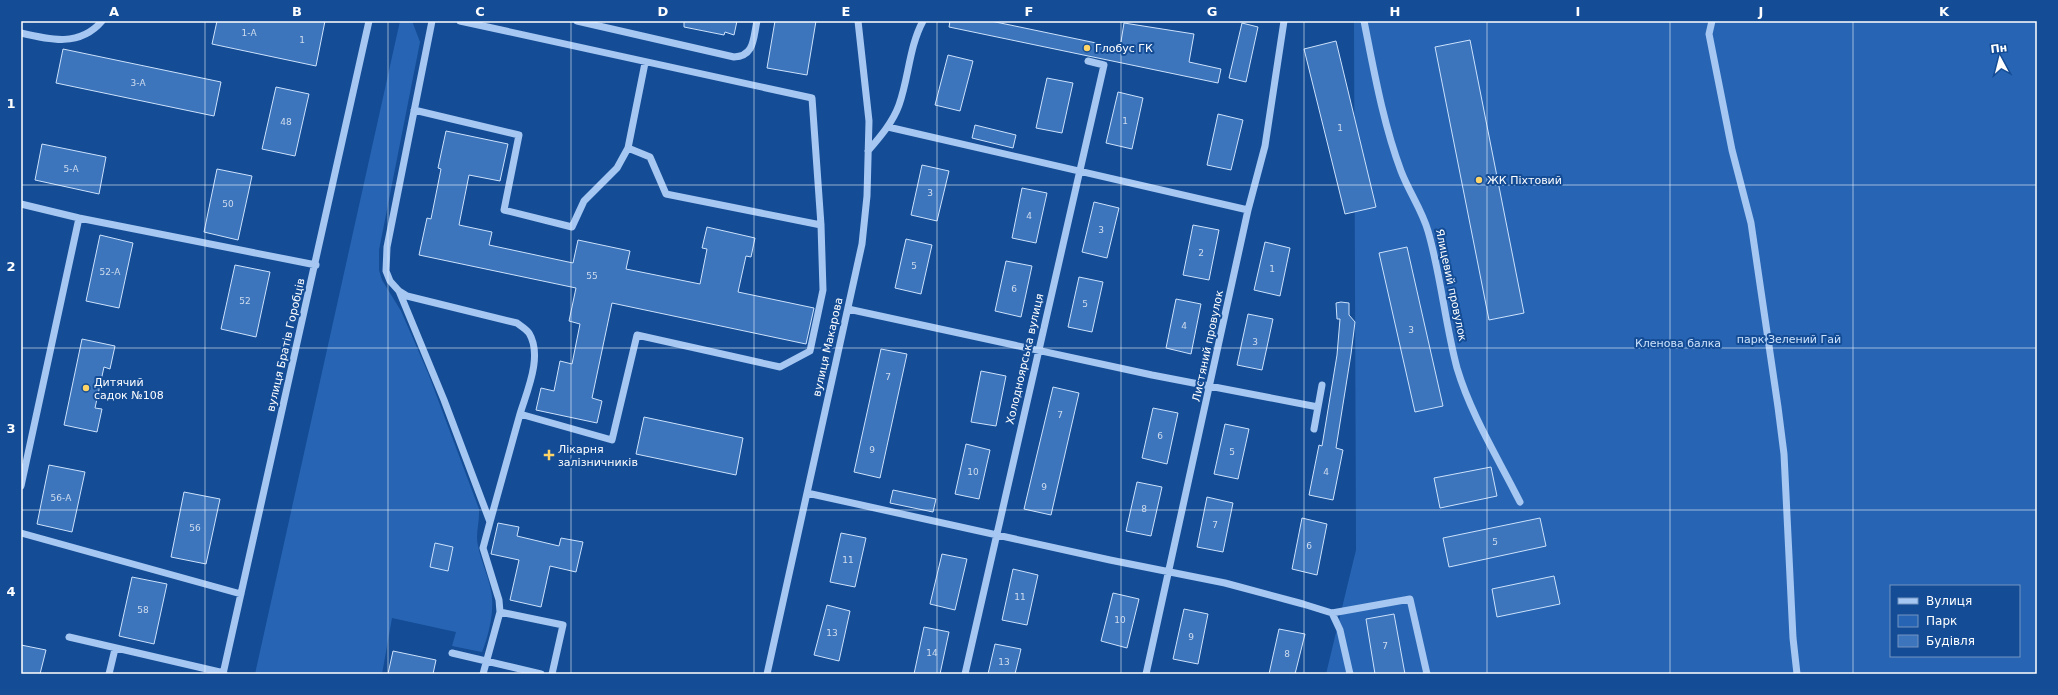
<svg xmlns="http://www.w3.org/2000/svg" width="2058" height="695" font-family="'DejaVu Sans',sans-serif">
	<style>
		.green { fill: #2765b4; fill-rule: evenodd }
		.building { fill: #3d75bd; stroke: #cce2fc }
		.lines { fill: none; stroke-linecap: round; stroke-linejoin: round }
		.minor { stroke: #a5c7f2; stroke-width: 7 }
		.grid { fill: none; stroke: #fff; stroke-width: 1; stroke-opacity: 0.55 }
		.poi-dot { fill: #ffd466; stroke: #144c95; stroke-width: 1.5 }
		.labels { text-anchor: middle; dominant-baseline: central; stroke-width: 4; stroke-linejoin: round; paint-order: stroke }
		.number-label { font-size: 9px; fill: #cedcee }
		.poi-label { font-size: 11px; fill: #fff; stroke: #144c95; text-anchor: start }
		.street-label { font-size: 11px; fill: #fff; stroke: #144c95 }
		.park-label { font-size: 11px; fill: #cce2fc; stroke: #144c95 }
		.neatline { fill: none; stroke: #fff; stroke-width: 1.5 }
		.grid-label { font-size: 13px; text-anchor: middle; font-weight: bold; fill: #fff }
	</style>
	<rect width="100%" height="100%" fill="#144c95"/>
	<path class="green" d="M400,21H412L420,42L379,250V270L382,280L401,311L428,373L479,509C480,521 475,534 478,546C481,561 488,575 491,591C495,609 489,634 482,652L452,646L456,632L392,618L382,674H255Z
		M1354,21H2037V674H1326L1356,550ZM1891,586H2019V656H1891Z"/>
	<path class="building" d="M217,21H325L316,66L212,44Z
		M684,21H737L734,35L725,32L724,35L684,27Z
		M775,21H816L807,75L767,68Z
		M950,21H991L1120,48L1124,23L1194,34L1189,62L1221,69L1218,83L949,27Z
		M1242,23L1258,27L1246,82L1229,78Z
		M1470,40L1524,313L1489,320L1435,47Z
		M1336,41L1376,207L1345,214L1304,49Z
		M63,49L221,82L214,116L56,83Z
		M948,55L973,61L960,111L935,105Z
		M1047,78L1073,83L1062,133L1036,128Z
		M276,87L309,94L295,156L262,149Z
		M1118,92L1143,98L1132,149L1106,143Z
		M1218,114L1243,120L1231,170L1207,165Z
		M975,125L1016,135L1013,148L972,138Z
		M446,131L508,144L500,181L469,175L459,225L492,232L489,245L573,263L578,240L630,251L626,269L700,284L707,249L702,248L707,227L755,238L751,257L746,256L738,292L814,308L806,344L612,303L592,398L602,401L597,423L536,410L541,388L554,391L560,361L572,364L580,324L569,321L576,288L419,255L427,218L431,219L441,169L438,168Z
		M42,144L106,157L99,194L35,180Z
		M922,165L949,171L937,221L911,215Z
		M217,169L252,176L238,240L204,232Z
		M1022,188L1047,193L1036,243L1012,238Z
		M1094,202L1119,208L1107,258L1082,252Z
		M1193,225L1219,230L1209,280L1183,275Z
		M100,235L133,243L119,308L86,301Z
		M906,239L932,245L921,294L895,288Z
		M1265,242L1290,248L1280,296L1254,290Z
		M1407,247L1443,406L1415,412L1379,253Z
		M1006,261L1032,266L1021,317L995,311Z
		M235,265L270,272L256,337L221,329Z
		M1079,277L1103,282L1092,332L1068,327Z
		M1176,299L1201,304L1191,354L1166,348Z
		M1341,302L1349,303V315L1355,322L1351,354L1336,448L1343,450L1333,500L1309,495L1319,445L1322,446L1337,355L1340,319H1337L1336,303Z
		M1248,314L1273,319L1262,370L1237,365Z
		M82,339L115,346L110,369L104,367L95,408L102,409L97,432L64,425Z
		M881,349L907,354L880,478L854,472Z
		M981,371L1006,376L996,426L971,422Z
		M1053,387L1079,393L1051,515L1024,509Z
		M1153,408L1178,413L1167,464L1142,458Z
		M644,417L743,438L736,475L636,454Z
		M1225,424L1249,429L1238,479L1214,474Z
		M966,444L990,450L979,499L955,494Z
		M49,465L85,472L72,532L37,524Z
		M1491,467L1497,496L1440,508L1434,478Z
		M1137,482L1162,487L1151,536L1126,531Z
		M893,490L936,499L933,512L890,503Z
		M184,492L220,499L206,564L171,557Z
		M1207,497L1233,503L1223,552L1197,547Z
		M1302,518L1327,524L1317,575L1292,569Z
		M1540,518L1546,546L1449,567L1443,538Z
		M498,523L519,527L517,536L559,546L561,538L583,542L576,572L550,566L541,607L510,600L519,560L491,554Z
		M841,533L866,538L855,587L830,582Z
		M435,543L453,547L448,571L430,567Z
		M942,554L967,559L955,610L930,604Z
		M1013,569L1038,575L1027,625L1002,620Z
		M1554,576L1560,604L1497,617L1492,589Z
		M132,577L167,584L154,644L119,636Z
		M1113,593L1139,599L1127,648L1101,641Z
		M827,605L850,611L839,661L814,655Z
		M1184,609L1208,614L1198,664L1173,659Z
		M1394,614L1405,674H1375L1366,619Z
		M924,627L949,632L940,674H914Z
		M1279,629L1305,634L1295,674H1269Z
		M995,644L1021,649L1015,674H988Z
		M21,645L46,650L40,674H21Z
		M393,651L436,660L433,674H388Z"/>
	<g class="lines">
		<path class="minor" d="M432,21L387,247L386,271L390,281L399,291L407,296L517,323C521,326 526,329 529,333C543,356 527,391 520,414L612,440L637,335L780,367L810,351L823,290L821,225L812,98L460,21
			M577,21L734,57C755,56 753,38 757,21
			M1364,21C1374,71 1383,123 1401,171C1409,192 1422,210 1428,231C1441,276 1445,323 1457,368C1471,415 1498,458 1520,502
			M1712,21L1709,34L1732,150L1751,223L1778,407L1784,454L1793,638L1797,674
			M21,33C50,40 80,47 102,21
			M414,110L519,135L504,210L572,227L584,201L617,168L628,148L645,63
			M888,127L1248,210
			M628,148L650,157L666,194L821,225
			M868,151C880,137 893,122 899,105C909,77 909,47 923,21
			M21,204L79,218L316,265
			M399,291L444,400L490,522L483,548L499,600L500,612L483,674
			M848,309L1152,375L1318,407
			M1314,429L1322,385
			M21,486L79,218
			M807,493L1110,560L1225,583L1303,604L1332,613L1410,599L1427,674
			M490,522L520,414
			M21,533L241,594
			M500,612L563,625L552,674
			M1332,613L1340,630L1350,674
			M69,637L224,673
			M452,653L541,674
			M109,674L115,649
			M223,674L369,21
			M767,674L862,244L867,196L869,121L858,21
			M965,674L1104,65L1088,61
			M1146,674L1248,210L1265,146L1284,21"/>
	</g>
	<path class="grid" d="M205,21V674M388,21V674M571,21V674M754,21V674M937,21V674M1121,21V674M1304,21V674M1487,21V674M1670,21V674M1853,21V674M21,185H2037M21,348H2037M21,510H2037"/>
	<g class="poi-dot">
		<circle cx="1087" cy="48" r="4"/>
		<circle cx="1479" cy="180" r="4"/>
		<circle cx="86" cy="388" r="4"/>
		<path d="M547 449h4v4h4v4h-4v4h-4v-4h-4v-4h4z"/>
	</g>
	<g class="labels">
		<g class="number-label">
			<text x="249" y="33">1-А</text>
			<text x="302" y="40">1</text>
			<text x="138" y="83">3-А</text>
			<text x="1125" y="121">1</text>
			<text x="286" y="122">48</text>
			<text x="1340" y="128">1</text>
			<text x="71" y="169">5-А</text>
			<text x="930" y="193">3</text>
			<text x="228" y="204">50</text>
			<text x="1029" y="216">4</text>
			<text x="1101" y="230">3</text>
			<text x="1201" y="253">2</text>
			<text x="914" y="266">5</text>
			<text x="1272" y="269">1</text>
			<text x="110" y="272">52-А</text>
			<text x="592" y="276">55</text>
			<text x="1014" y="289">6</text>
			<text x="245" y="301">52</text>
			<text x="1085" y="304">5</text>
			<text x="1184" y="326">4</text>
			<text x="1411" y="330">3</text>
			<text x="1255" y="342">3</text>
			<text x="888" y="377">7</text>
			<text x="1060" y="415">7</text>
			<text x="1160" y="436">6</text>
			<text x="872" y="450">9</text>
			<text x="1232" y="452">5</text>
			<text x="973" y="472">10</text>
			<text x="1326" y="472">4</text>
			<text x="1044" y="487">9</text>
			<text x="61" y="498">56-А</text>
			<text x="1144" y="509">8</text>
			<text x="1215" y="525">7</text>
			<text x="195" y="528">56</text>
			<text x="1495" y="542">5</text>
			<text x="1309" y="546">6</text>
			<text x="848" y="560">11</text>
			<text x="1020" y="597">11</text>
			<text x="143" y="610">58</text>
			<text x="1120" y="620">10</text>
			<text x="832" y="633">13</text>
			<text x="1191" y="637">9</text>
			<text x="1385" y="646">7</text>
			<text x="932" y="653">14</text>
			<text x="1287" y="654">8</text>
			<text x="1004" y="662">13</text>
		</g>
		<g class="poi-label">
			<text x="1095" y="48">Глобус ГК</text>
			<text x="1487" y="180">ЖК Піхтовий</text>
			<text x="94" y="382">Дитячий<tspan x="94" dy="13">садок №108</tspan></text>
			<text x="558" y="449">Лікарня<tspan x="558" dy="13">залізничників</tspan></text>
		</g>
		<g class="street-label">
			<text transform="translate(1451 285) rotate(78)">Ялицевий провулок</text>
			<text transform="translate(286 345) rotate(-77)">вулиця Братів Горобців</text>
			<text transform="translate(1208 346) rotate(-78)">Листяний провулок</text>
			<text transform="translate(828 347) rotate(-77)">вулиця Макарова</text>
			<text transform="translate(1025 359) rotate(-77)">Холодноярська вулиця</text>
		</g>
		<g class="park-label">
			<text x="1789" y="339">парк Зелений Гай</text>
			<text x="1678" y="343">Кленова балка</text>
		</g>
	</g>
	<rect width="2058" height="695" fill="none" stroke="#144c95" stroke-width="44"/>
	<rect x="1890" y="585" width="130" height="72" fill="#144c95" stroke="#7294bf"/>
	<rect x="1898" y="598" width="20" height="6" fill="#a5c7f2" stroke="#7294bf"/>
	<text x="1926" y="605" font-size="12" fill="#ffffff">Вулиця</text>
	<rect x="1898" y="615" width="20" height="12" fill="#2765b4" stroke="#7294bf"/>
	<text x="1926" y="625" font-size="12" fill="#ffffff">Парк</text>
	<rect x="1898" y="635" width="20" height="12" fill="#3d75bd" stroke="#7294bf"/>
	<text x="1926" y="645" font-size="12" fill="#ffffff">Будівля</text>
	<g transform="translate(2000 58) rotate(353)" stroke="#144c95" stroke-width="3" paint-order="stroke">
	<path d="M0-3L7 15L0 10L-7 15Z" fill="#ffffff"/>
	<text y="-6" font-size="11" font-weight="bold" text-anchor="middle" fill="#ffffff">Пн</text>
	</g>
	<rect x="22" y="22" width="2014" height="651" class="neatline"/>
	<g class="grid-label">
		<text x="114" y="16">A</text>
		<text x="297" y="16">B</text>
		<text x="480" y="16">C</text>
		<text x="663" y="16">D</text>
		<text x="846" y="16">E</text>
		<text x="1029" y="16">F</text>
		<text x="1212" y="16">G</text>
		<text x="1395" y="16">H</text>
		<text x="1578" y="16">I</text>
		<text x="1761" y="16">J</text>
		<text x="1944" y="16">K</text>
		<text x="11" y="108">1</text>
		<text x="11" y="271">2</text>
		<text x="11" y="433">3</text>
		<text x="11" y="596">4</text>
	</g>
</svg>
